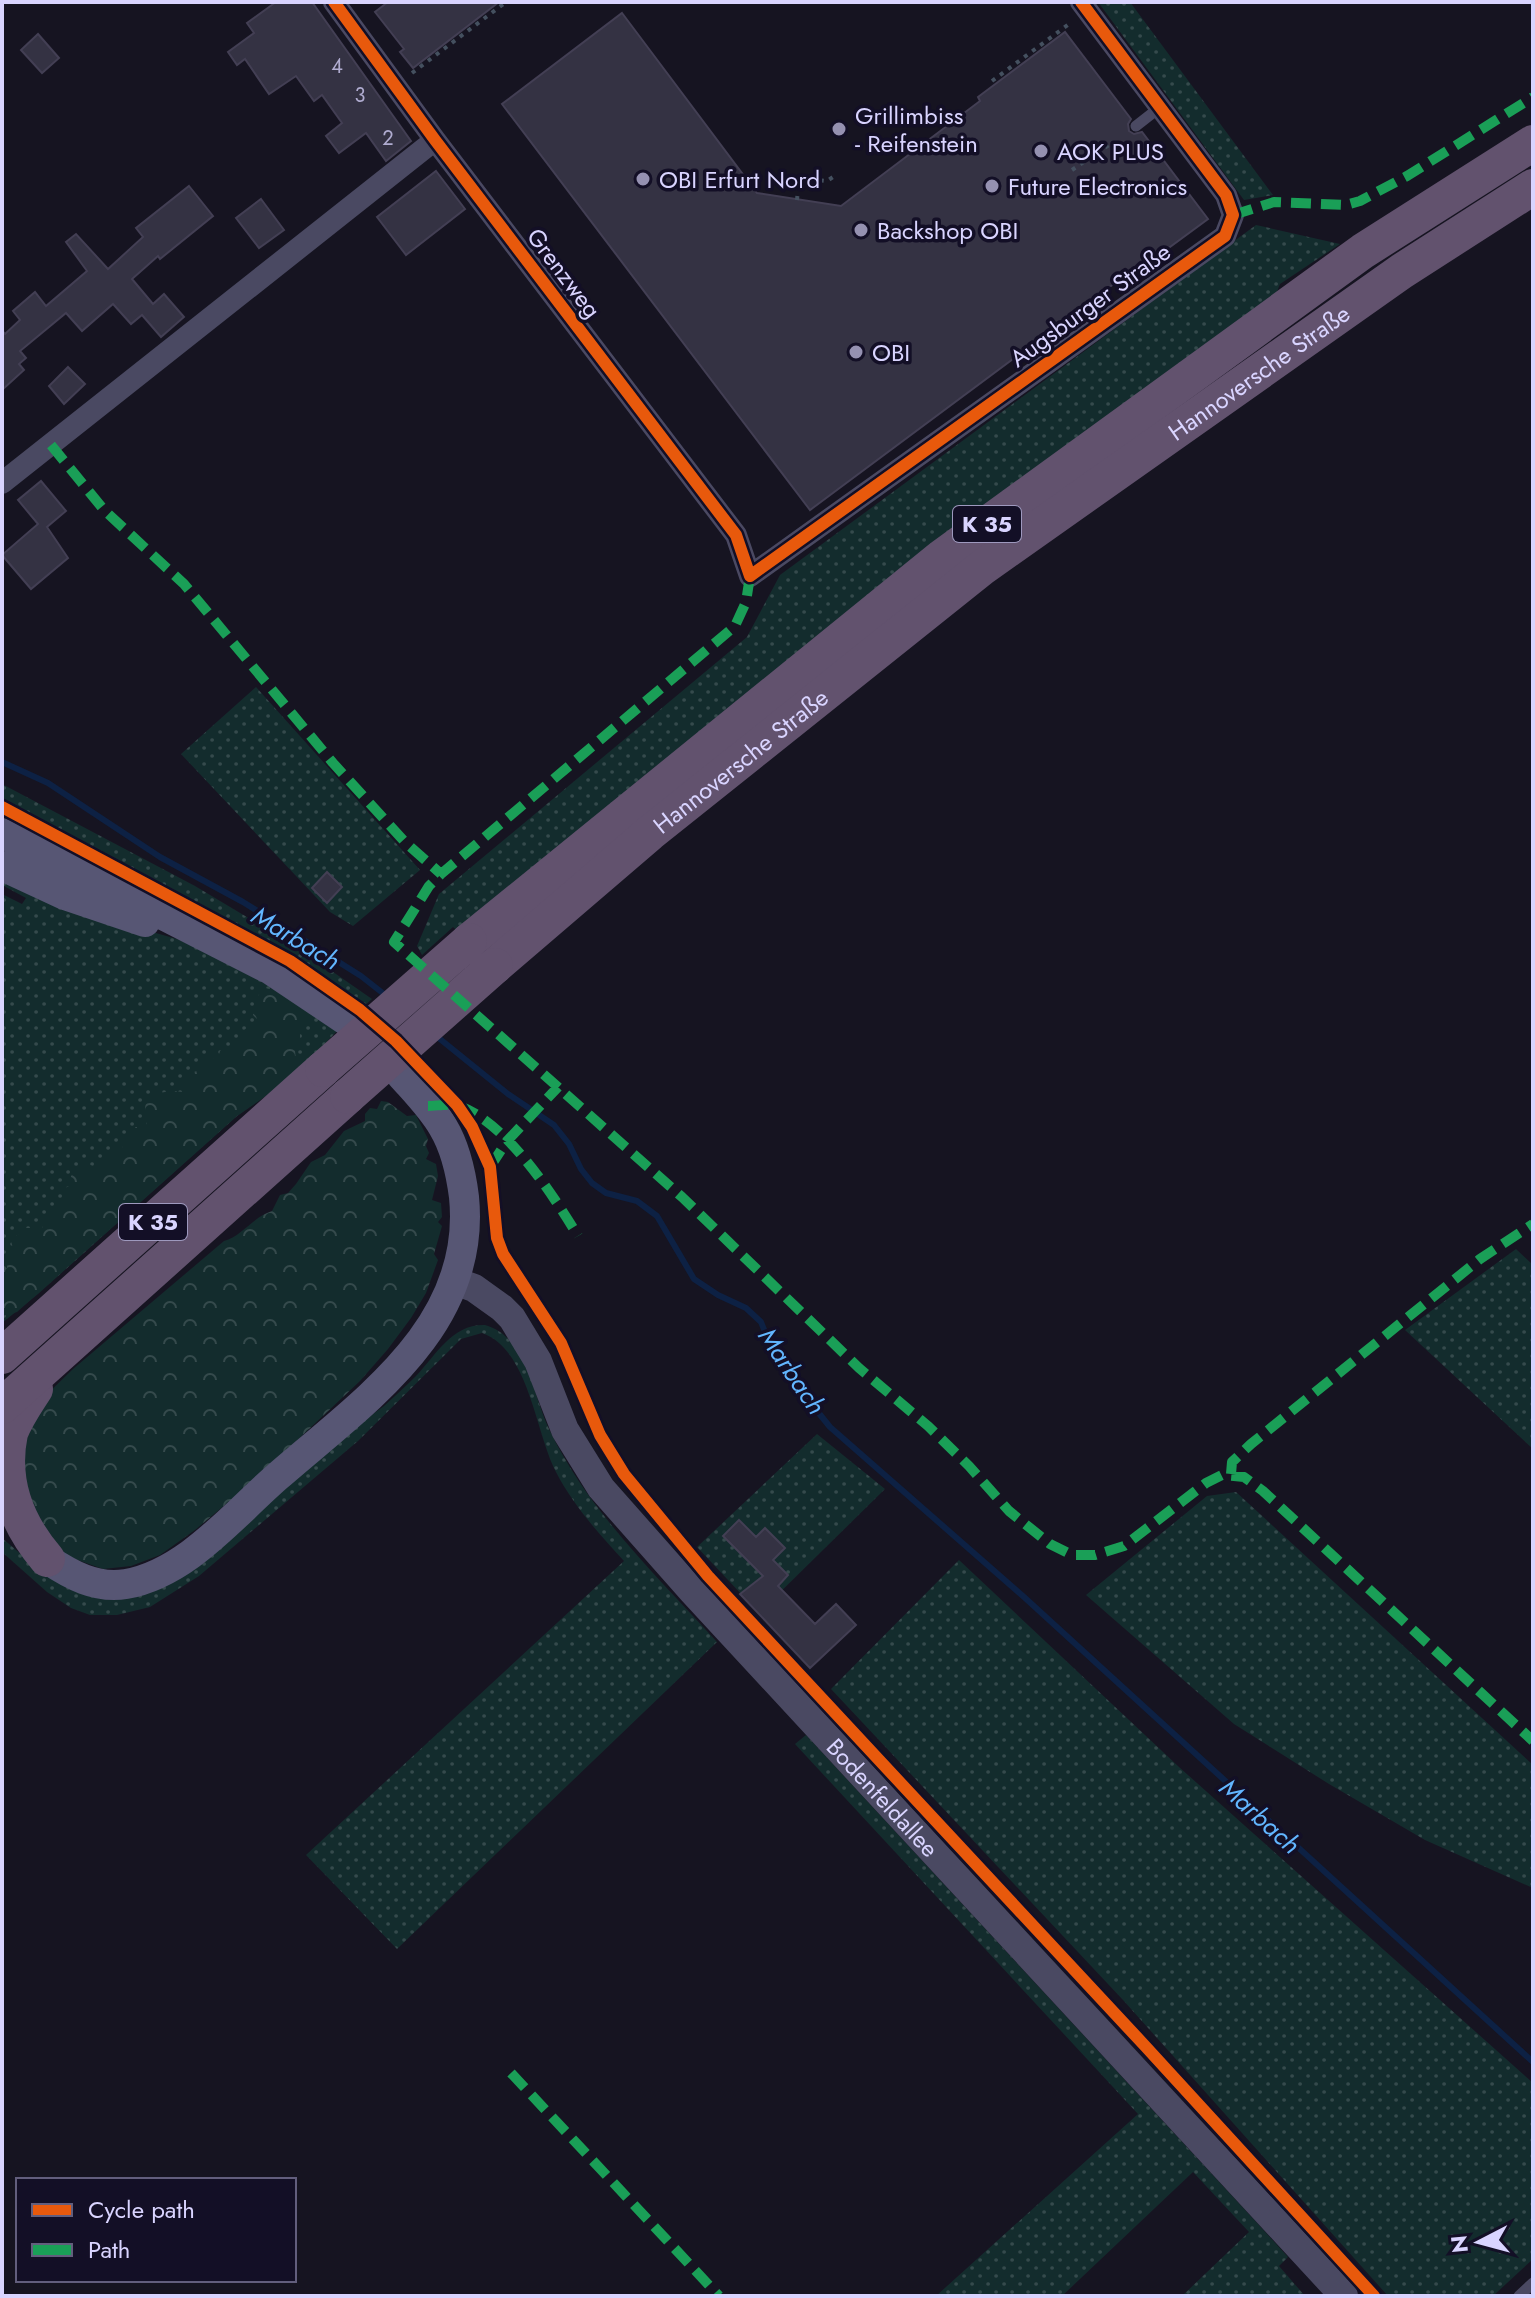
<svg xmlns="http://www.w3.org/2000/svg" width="1535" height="2298" font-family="Jost,sans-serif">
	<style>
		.grass { fill: url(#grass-dots) }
		.forest { fill: url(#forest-crowns) }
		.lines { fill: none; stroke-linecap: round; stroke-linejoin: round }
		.stream { stroke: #0d2144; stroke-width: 6 }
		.building { fill: #343243; stroke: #433f54; stroke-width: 2 }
		.path { stroke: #44505f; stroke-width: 4; stroke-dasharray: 4 6; stroke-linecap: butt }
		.service { stroke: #4a4962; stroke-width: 11 }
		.minor { stroke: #4a4962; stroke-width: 22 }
		.tertiary { stroke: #4a4962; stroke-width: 28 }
		.secondary { stroke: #575674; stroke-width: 30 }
		.trunk { stroke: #62526e; stroke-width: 36 }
		.trunk-bridge { stroke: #62526e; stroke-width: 36 }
		.quiet { stroke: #1a9f57; stroke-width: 10; stroke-dasharray: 20 10; stroke-linecap: butt }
		.cycleway-casing { stroke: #130f26; stroke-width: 17 }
		.cycleway { stroke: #e8590c; stroke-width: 12 }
		.poi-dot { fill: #9591b1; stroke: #130f26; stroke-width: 3 }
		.labels { text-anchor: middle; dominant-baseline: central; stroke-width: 7; stroke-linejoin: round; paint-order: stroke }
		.number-label { font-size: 20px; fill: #b0acd0 }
		.shield { fill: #130f26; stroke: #9e99be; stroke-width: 2 }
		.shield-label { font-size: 22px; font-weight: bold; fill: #d9d4ff }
		.poi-label { font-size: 24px; fill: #d9d4ff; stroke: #130f26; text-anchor: start }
		.street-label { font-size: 24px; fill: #d9d4ff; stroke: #130f26 }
		.water-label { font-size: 26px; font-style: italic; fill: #62b6ff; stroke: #130f26 }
	</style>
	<defs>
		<pattern id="grass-dots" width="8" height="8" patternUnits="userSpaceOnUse" patternTransform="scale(2)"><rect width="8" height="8" fill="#132c2d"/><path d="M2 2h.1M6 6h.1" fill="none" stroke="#354a4c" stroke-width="1.8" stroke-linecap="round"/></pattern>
		<pattern id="forest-crowns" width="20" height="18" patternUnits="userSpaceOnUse" patternTransform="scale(2)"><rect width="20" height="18" fill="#132c2d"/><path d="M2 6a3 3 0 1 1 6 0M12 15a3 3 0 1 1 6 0" fill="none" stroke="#354a4c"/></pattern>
	</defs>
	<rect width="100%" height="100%" fill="#161421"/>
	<path class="grass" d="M1098,2H1130L1273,195L1244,200Z
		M1256,225L1340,244L1280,284L1274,299L459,932L453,927L422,955L417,946L439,894L747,637L780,575Z
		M256,687L420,870L353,926L330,912L181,754Z
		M2,784L195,886L300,949L372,999L364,1006L295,955L2,798Z
		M2,876L124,924L177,939L235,964L337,1031L294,1076L237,1116L38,1294L2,1323V894L22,904L26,898L2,885Z
		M1516,1249L1533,1265V1449L1405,1330Z
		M485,1325C528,1337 533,1397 550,1431C589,1512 657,1576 717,1642L397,1949L306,1855L624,1561C599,1534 573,1505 556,1472C535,1432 529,1349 482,1333L461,1339L358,1441L199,1576L150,1607L117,1615H90L71,1608L47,1592L2,1552V1538C39,1569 65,1597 116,1600L384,1406C395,1396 406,1386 416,1376C437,1354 452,1324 485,1325Z
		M817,1434L885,1489L759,1613L697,1547Z
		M1236,1492L1533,1765V1888L1425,1840L1329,1784L1234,1724L1086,1595L1207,1496Z
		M959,1560L1179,1767L1533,2083V2259L1493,2296H1388L1123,2000L831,1689Z
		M806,1735L1258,2224L1288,2257L1279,2266L1305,2296H1182L1249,2232L1193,2172L1062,2296H936L1138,2114L795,1744Z"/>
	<path class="forest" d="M265,988L274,990L309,1013L307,1020L300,1027V1041L295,1051L296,1060L289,1075L280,1086L237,1116L17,1312L2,1316V1268H7L8,1259L14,1252L11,1241L25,1228H33L39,1233L48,1218H54V1202H64L65,1188L71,1185V1176L76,1170H86L90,1165L98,1168L107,1154H119L130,1131L136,1127H145L148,1120C136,1096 164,1089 182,1092C184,1081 185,1074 197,1071L200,1061L208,1057L218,1059L220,1051L226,1046L237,1047L240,1033L258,1020L253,1015C254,1004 256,995 265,988Z
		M381,1101L388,1102L407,1116L416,1115L428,1139L426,1146L429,1153L426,1159L436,1164L438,1176L432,1200L441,1203L442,1217L438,1222L442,1226L434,1254L438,1260L426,1293L411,1318L388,1349L360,1381L256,1479L195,1530L160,1555L131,1566L103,1569L69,1557L42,1534L16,1469L36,1405L73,1369L224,1241C242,1236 253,1217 272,1211L280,1195L288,1193L296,1184L311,1162L325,1155L344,1131L365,1121V1114L370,1108L377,1109Z"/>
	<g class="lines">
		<path class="stream" d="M2,762L48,783L160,857L243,902L361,976L389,998
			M435,1035L508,1094L554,1125L569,1144L581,1169L592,1183L606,1193L637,1201L657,1216L694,1279L718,1295L746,1308L761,1322L771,1347L793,1381L830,1427L1024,1597L1533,2062"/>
	</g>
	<path class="building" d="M276,2H312L411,141L386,161L366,133L339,153L326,136L342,123L322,95L314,101L296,76L269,94L245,59L237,65L228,52L254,33L247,23Z
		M388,2H499L413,68L400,52L404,49L375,12Z
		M622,13L757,193L841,206L980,101L978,97L1065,32L1131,119L1128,124L1129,131L1134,134L1142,132L1208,219L1117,286L1115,283L810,510L502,104Z
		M38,34L59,58L42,73L21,50Z
		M436,171L465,209L406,255L377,217Z
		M189,186L213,216L160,259L158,256L132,279L153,304L164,294L184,317L161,337L142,315L131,324L113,304L82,331L66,313L20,351L26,358L19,364L24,370L2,390V330L5,334L20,320L13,311L35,292L46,306L87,271L66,242L76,234L108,269L143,237L136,228Z
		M261,199L284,230L259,248L236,218Z
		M68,367L85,384L64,404L49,386Z
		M41,481L66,511L47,527L68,558L31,589L2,555L38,524L18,500Z
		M327,872L342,887L327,903L312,888Z
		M739,1520L756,1537L765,1528L785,1548L773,1560L788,1575L778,1586L815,1624L836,1604L856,1625L810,1668L740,1594L763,1576L723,1536Z"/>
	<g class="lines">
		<path class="path" d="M412,73L506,2
			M992,81L1069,24
			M1072,170L1109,145
			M780,176L827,181L833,177
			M797,200L799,178"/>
		<path class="service" d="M1136,126L1159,108
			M1519,2296L1533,2283"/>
		<path class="minor" d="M334,2L435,140L736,535L750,576L1225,236L1233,215L1226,195L1081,2
			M2,483L435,140"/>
		<path class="tertiary" id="s1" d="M455,1281L474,1288L502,1308L512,1318L538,1361L565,1430L601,1488L692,1591L1344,2296"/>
		<path class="secondary" d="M2,833L271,970L347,1021
			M2,866L65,895L145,922
			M47,1559C71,1575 96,1589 126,1584C187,1573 233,1515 278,1476C364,1401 477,1326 464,1197C461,1173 455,1147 443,1127C432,1108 416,1092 401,1075"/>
		<g class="trunk">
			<path d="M469,941L942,557L1363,251L1533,143"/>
			<path id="s2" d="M495,966L650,833L983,567L1402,271L1533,187"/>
			<path d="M2,1356L323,1069"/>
			<path d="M35,1389C26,1403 16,1417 10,1433C0,1481 17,1524 47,1559"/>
			<path d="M2,1406L348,1096"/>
		</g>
		<path class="trunk-bridge" d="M323,1069L469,941
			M348,1096L495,966"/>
		<path class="quiet" d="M1233,215L1274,202L1346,205L1360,201L1407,176L1533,97
			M51,445L104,510L184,584L333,763L405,842L441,874
			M750,576L746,602L735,626L441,874L429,886L394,942L682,1197L859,1368L928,1426L969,1466L1009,1511L1050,1544L1072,1555H1095L1124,1546L1206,1483L1222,1475L1244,1477L1263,1491L1533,1741
			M428,1106C437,1106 450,1103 459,1106C506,1122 553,1195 578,1236
			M490,1167L507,1141L558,1087
			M1231,1474L1232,1462L1251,1444L1480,1259L1533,1224
			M511,2073L719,2296"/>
		<g class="cycleway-casing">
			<path id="cycleway" d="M334,2L435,140L736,535L750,576L1225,236L1233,215L1226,195L1081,2
				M2,807L290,961L360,1010L396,1041L457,1105L472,1127L490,1167L497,1238L503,1254L561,1343L600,1435L624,1474L708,1576L1146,2047L1374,2296"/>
		</g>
		<use href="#cycleway" class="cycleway"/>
	</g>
	<g class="poi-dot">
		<circle cx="839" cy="129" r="8"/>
		<circle cx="1041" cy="151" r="8"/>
		<circle cx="643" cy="179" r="8"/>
		<circle cx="992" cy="186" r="8"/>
		<circle cx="861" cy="230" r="8"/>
		<circle cx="856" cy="352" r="8"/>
	</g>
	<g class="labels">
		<g class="number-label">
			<text x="337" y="66">4</text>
			<text x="360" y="95">3</text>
			<text x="388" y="138">2</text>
		</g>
		<g class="shield">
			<rect x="953" y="506" width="68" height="36" rx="6"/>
			<rect x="119" y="1204" width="68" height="36" rx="6"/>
		</g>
		<g class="shield-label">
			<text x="987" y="524">K 35</text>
			<text x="153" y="1222">K 35</text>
		</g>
		<g class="poi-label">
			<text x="855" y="115">Grillimbiss<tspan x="855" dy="28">- Reifenstein</tspan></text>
			<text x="1057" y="151">AOK PLUS</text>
			<text x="659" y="179">OBI Erfurt Nord</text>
			<text x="1008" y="186">Future Electronics</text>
			<text x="877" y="230">Backshop OBI</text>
			<text x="872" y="352">OBI</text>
		</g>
		<g class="street-label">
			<text transform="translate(564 273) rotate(53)">Grenzweg</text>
			<text transform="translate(1090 305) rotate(-36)">Augsburger Straße</text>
			<text stroke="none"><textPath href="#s2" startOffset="968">Hannoversche Straße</textPath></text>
			<text stroke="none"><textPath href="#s2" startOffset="320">Hannoversche Straße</textPath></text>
			<text stroke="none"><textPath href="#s1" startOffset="680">Bodenfeldallee</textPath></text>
		</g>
		<g class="water-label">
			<text transform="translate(296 938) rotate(31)">Marbach</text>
			<text transform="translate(792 1371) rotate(56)">Marbach</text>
			<text transform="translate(1260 1816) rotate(42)">Marbach</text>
		</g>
	</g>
	<rect width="1535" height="2298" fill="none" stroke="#d9d4ff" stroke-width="8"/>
	<rect x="16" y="2178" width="280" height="104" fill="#130f26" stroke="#625e7d" stroke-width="2"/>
	<rect x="32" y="2204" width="40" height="12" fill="#e8590c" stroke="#625e7d" stroke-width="2"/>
	<text x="88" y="2218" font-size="24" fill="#d9d4ff">Cycle path</text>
	<rect x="32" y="2244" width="40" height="12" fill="#1a9f57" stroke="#625e7d" stroke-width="2"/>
	<text x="88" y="2258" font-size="24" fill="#d9d4ff">Path</text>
	<g transform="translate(1479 2242) rotate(264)" stroke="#130f26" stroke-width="6" paint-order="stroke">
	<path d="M0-6L14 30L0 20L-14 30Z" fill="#d9d4ff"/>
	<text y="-12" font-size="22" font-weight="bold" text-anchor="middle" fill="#d9d4ff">N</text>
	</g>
</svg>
